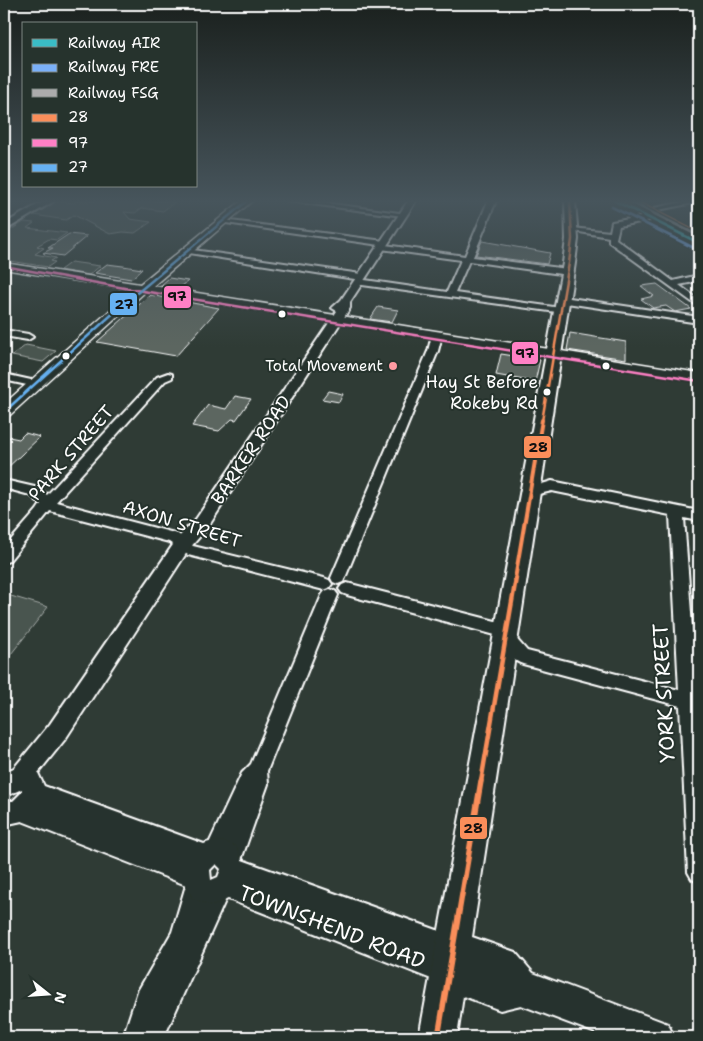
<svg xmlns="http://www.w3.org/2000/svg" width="703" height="1041" font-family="'Shantell Sans',sans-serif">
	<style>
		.green { fill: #4a544f; stroke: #a4aaa7 }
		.building { fill: #5b6661; stroke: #fff }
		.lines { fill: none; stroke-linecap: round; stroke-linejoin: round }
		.minor-casing { stroke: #fff; stroke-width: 4 }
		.tertiary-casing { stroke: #fff; stroke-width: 4 }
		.secondary-casing { stroke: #fff; stroke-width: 3 }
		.primary-casing { stroke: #fff; stroke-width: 4 }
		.minor { fill: #26332d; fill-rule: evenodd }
		.tertiary { fill: #26332d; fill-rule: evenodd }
		.secondary { fill: #26332d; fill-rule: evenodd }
		.primary { fill: #26332d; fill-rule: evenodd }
		.bus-1-far3-casing { stroke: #26332d; stroke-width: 5 }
		.bus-1-far2-casing { stroke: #26332d; stroke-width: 8 }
		.bus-1-far1-casing { stroke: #26332d; stroke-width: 8 }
		.bus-1-casing { stroke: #26332d; stroke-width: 9 }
		.bus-2-casing { stroke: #26332d; stroke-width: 5 }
		.bus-3-casing { stroke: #26332d; stroke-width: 5 }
		.bus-1-far3 { stroke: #fa8e5a; stroke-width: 2.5 }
		.bus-1-far2 { stroke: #fa8e5a; stroke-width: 4 }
		.bus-1-far1 { stroke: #fa8e5a; stroke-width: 4.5 }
		.bus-1 { stroke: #fa8e5a; stroke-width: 5.5 }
		.bus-2 { stroke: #ff80c5; stroke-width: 2.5 }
		.bus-3 { stroke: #66b1f2; stroke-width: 2.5 }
		.rail-1-casing { stroke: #26332d; stroke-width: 5.5 }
		.rail-2-casing { stroke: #26332d; stroke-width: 5.5 }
		.rail-3-casing { stroke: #26332d; stroke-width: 5.5 }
		.rail-1 { stroke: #3abcc5; stroke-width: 3 }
		.rail-2 { stroke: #7ab0f8; stroke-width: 3 }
		.rail-3 { stroke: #acacac; stroke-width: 3 }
		.bus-dot { fill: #fff; stroke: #26332d; stroke-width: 2 }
		.poi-dot { fill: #ff9aa2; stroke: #26332d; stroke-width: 2 }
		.labels { text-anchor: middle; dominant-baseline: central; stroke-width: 4; stroke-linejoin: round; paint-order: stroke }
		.far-poi-label { font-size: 15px; fill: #fff; stroke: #26332d; text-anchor: end }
		.bus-label { font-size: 17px; fill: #fff; stroke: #26332d; text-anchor: end }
		.street-label { font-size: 18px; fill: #fff; stroke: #26332d }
		.near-street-label { font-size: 21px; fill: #fff; stroke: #26332d }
		.line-badge { stroke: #26332d; stroke-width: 2 }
		.pale-badge-label { font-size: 14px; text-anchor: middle; font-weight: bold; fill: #111 }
	</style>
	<rect width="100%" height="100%" fill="#2f3b35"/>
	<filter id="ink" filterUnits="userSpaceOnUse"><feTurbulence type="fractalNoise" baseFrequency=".02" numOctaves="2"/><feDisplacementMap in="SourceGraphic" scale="10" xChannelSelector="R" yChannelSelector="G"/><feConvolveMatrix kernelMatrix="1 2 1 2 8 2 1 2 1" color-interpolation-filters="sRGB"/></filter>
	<g filter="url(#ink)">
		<path class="green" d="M58,201L73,203L77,201H140L137,204L142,201H176L163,211L142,208L135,213L124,212L130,219L151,222L135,233L123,232L110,234L74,215L66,220L34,215Z
			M24,222L34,223L27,228L67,233L57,240L49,239L37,246L44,248L35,254L56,258L51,261L55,262L48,267L4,260V234Z
			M71,262L100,266L89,275L60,270Z
			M26,345L56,351L43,362L12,356Z
			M4,594L48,607L4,663Z"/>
		<path class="building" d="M69,234L87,236L63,256L43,253L53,248H48Z
			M482,241L550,253L547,264L476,255Z
			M107,264L123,266L142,269L131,279L95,273Z
			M169,278L188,281L180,288L161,285Z
			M657,284L691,309L675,312L666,306L653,308L641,299L654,296L641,286Z
			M150,295L219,308L176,356L97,342Z
			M378,307L398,310L392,322L370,319Z
			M570,333L626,342V359L567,350Z
			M501,354L540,360L535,382L496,375Z
			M328,391L343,394L339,402L322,399Z
			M235,396L251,399L236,420L232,419L219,431L192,426L208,405L226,409Z
			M25,433L40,437L4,471V442L9,437L19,439Z"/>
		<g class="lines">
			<g class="minor-casing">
				<path id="minor" d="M288,201H310L407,214L403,216Z
					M488,201H496L473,257L568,269L572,272L568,275L469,261L455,293L561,308L564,309V313L355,284V280L358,279L447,292L461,260L381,249L377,247L380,245L219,222L223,220L384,241L388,243L385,245L465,256Z
					M688,201L698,202L653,211L649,209Z
					M658,214L662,216L661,218L619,226L616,239L673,281L699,275V281L679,285L699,300V307L609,242V237L568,230L572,228L610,232L612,222Z
					M4,219L15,221L16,223L12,225L4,223Z
					M186,249L361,274L365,277L361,280L189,253H186Z
					M563,297L699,317V323L560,302L558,300Z
					M4,330L28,334L33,337L28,340L4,336Z
					M437,332L442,335L438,351L345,578L343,582L338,584L333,582L331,578L428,351L432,335Z
					M168,373L172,374V378L165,381L56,502L178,534L193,546L324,578L329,580L332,584L329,588L324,590L188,555L169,542L50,511L9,561L4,563V548L37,510L41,504L30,495L4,488V480L39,488L47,495L157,377Z
					M4,374L40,382L41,384L36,387L4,380Z
					M552,481L699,511V521L684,518L697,694L699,695V883L692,879L688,872L680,706L523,664C511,660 503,650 498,639L499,636L347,595L342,593L339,589L342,585L347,583L507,624L513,626L515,631L513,635L527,651L679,690L670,515L552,491L539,494L535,501H525L523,498L529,488Z
					M330,589L335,591L338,595L267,771L268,784L241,860L238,867L231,870L224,867L221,860L215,862L208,859L205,852L242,773L251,764L322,595L325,591Z
					M197,872L205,875L208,883L203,900L210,884L218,881L226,884L229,892L164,1037H123L138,991L172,932L189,875Z"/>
			</g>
			<g class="tertiary-casing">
				<path id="tertiary" d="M44,201H54L4,231V224Z
					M408,201H416L350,302V308L208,527L189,549L66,738L38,773L44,786L204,844C216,839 223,841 236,846L242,860L462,939L466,948L462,957L455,961L459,962L463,972L459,982L449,986L228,899L212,906L192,898L186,885L22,821L4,825V801H13L22,792V789L4,797V772L14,768L50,724L177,539L196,519L337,311L332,308L341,300ZM216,864L221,869L218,877L211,880L210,870Z"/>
			</g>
			<g class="secondary-casing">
				<path id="secondary" d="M241,201H252L153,286L699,373V381L145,292L10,415L4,417V404L133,290L4,269V263L140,284Z"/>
			</g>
			<g class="primary-casing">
				<path id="primary" d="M565,201H575L578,239L575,263L472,937L515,952L533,973L668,1024L674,1037H606L521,1005L500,1010L463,996L457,1037H419L563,263L566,239Z
					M622,201H635L699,233V242Z"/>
			</g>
			<use href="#minor" class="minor"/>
			<use href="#tertiary" class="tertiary"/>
			<use href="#secondary" class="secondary"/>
			<use href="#primary" class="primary"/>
			<g class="bus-1-far3-casing">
				<path id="bus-1-far3" d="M637,201L699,233
					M542,421L569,263L572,239L570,201"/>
			</g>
			<g class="bus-1-far2-casing">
				<path id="bus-1-far2" d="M515,579L542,420"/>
			</g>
			<g class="bus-1-far1-casing">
				<path id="bus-1-far1" d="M481,782L516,578"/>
			</g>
			<g class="bus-1-casing">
				<path id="bus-1" d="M438,1037L481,781"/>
			</g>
			<g class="bus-2-casing">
				<path id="bus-2" d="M4,266L130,289L699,381"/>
			</g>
			<g class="bus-3-casing">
				<path id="bus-3" d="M4,412L118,309L247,201"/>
			</g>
			<use href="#bus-1-far3" class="bus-1-far3"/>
			<use href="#bus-1-far2" class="bus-1-far2"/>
			<use href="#bus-1-far1" class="bus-1-far1"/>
			<use href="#bus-1" class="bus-1"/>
			<use href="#bus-2" class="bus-2"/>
			<use href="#bus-3" class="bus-3"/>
			<g class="rail-1-casing">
				<path id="rail-1" d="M615,201L699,243"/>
			</g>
			<g class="rail-2-casing">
				<path id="rail-2" d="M612,207L696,249"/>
			</g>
			<g class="rail-3-casing">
				<path id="rail-3" d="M629,201L699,236"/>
			</g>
			<use href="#rail-1" class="rail-1"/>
			<use href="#rail-2" class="rail-2"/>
			<use href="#rail-3" class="rail-3"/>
		</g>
	</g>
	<linearGradient id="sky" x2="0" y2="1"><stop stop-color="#1a201d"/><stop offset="0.58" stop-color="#47555c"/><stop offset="1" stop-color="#47555c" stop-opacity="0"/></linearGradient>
	<rect width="703" height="347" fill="url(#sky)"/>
	<g class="bus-dot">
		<circle cx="282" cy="314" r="4.5"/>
		<circle cx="66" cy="356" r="4.5"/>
		<circle cx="606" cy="366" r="4.5"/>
		<circle cx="547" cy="392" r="4.5"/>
	</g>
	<circle class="poi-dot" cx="393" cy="366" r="5"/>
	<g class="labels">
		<g class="far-poi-label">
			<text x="383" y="366">Total Movement</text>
		</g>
		<g class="bus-label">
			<text x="538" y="382">Hay St Before<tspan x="538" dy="21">Rokeby Rd</tspan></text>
		</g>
		<g class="street-label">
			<text transform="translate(251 450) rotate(-56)">BARKER ROAD</text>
			<text transform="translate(71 453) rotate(-49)">PARK STREET</text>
			<text transform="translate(182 524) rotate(17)">AXON STREET</text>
		</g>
		<g class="near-street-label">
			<text transform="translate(664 693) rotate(-93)">YORK STREET</text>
			<text transform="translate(332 927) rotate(21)">TOWNSHEND ROAD</text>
		</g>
	</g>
	<g class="line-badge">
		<rect x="163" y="285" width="29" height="24" rx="5" fill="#ff80c5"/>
		<rect x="109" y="292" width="29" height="24" rx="5" fill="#66b1f2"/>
		<rect x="511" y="341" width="28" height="24" rx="5" fill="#ff80c5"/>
		<rect x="523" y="435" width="29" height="24" rx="5" fill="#fa8e5a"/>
		<rect x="459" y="816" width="29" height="24" rx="5" fill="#fa8e5a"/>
	</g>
	<g class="pale-badge-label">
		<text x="177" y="301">97</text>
		<text x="124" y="309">27</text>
		<text x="525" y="358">97</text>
		<text x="538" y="452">28</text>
		<text x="473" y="833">28</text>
	</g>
	<rect width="703" height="1041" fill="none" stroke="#26332d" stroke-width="20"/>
	<rect x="10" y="10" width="683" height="1021" fill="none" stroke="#fff" stroke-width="2" filter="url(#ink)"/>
	<rect x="22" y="22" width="175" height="165" fill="#26332d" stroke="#7d8581"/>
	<rect x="32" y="39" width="25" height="8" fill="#3abcc5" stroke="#7d8581"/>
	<text x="68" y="48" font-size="15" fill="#ffffff">Railway AIR</text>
	<rect x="32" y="64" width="25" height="8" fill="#7ab0f8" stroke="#7d8581"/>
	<text x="68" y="72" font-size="15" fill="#ffffff">Railway FRE</text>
	<rect x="32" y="89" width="25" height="8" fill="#acacac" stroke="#7d8581"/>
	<text x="68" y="98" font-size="15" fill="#ffffff">Railway FSG</text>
	<rect x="32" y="114" width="25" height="8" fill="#fa8e5a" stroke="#7d8581"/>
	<text x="68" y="122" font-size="15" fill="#ffffff">28</text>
	<rect x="32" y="139" width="25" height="8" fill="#ff80c5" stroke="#7d8581"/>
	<text x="68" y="148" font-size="15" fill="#ffffff">97</text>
	<rect x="32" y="164" width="25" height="8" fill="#66b1f2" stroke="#7d8581"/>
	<text x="68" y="172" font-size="15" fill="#ffffff">27</text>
	<g transform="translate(48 994) rotate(107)" stroke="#26332d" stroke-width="4" paint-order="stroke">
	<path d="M0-4L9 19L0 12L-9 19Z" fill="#ffffff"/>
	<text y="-8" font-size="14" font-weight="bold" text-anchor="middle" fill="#ffffff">N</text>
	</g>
</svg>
